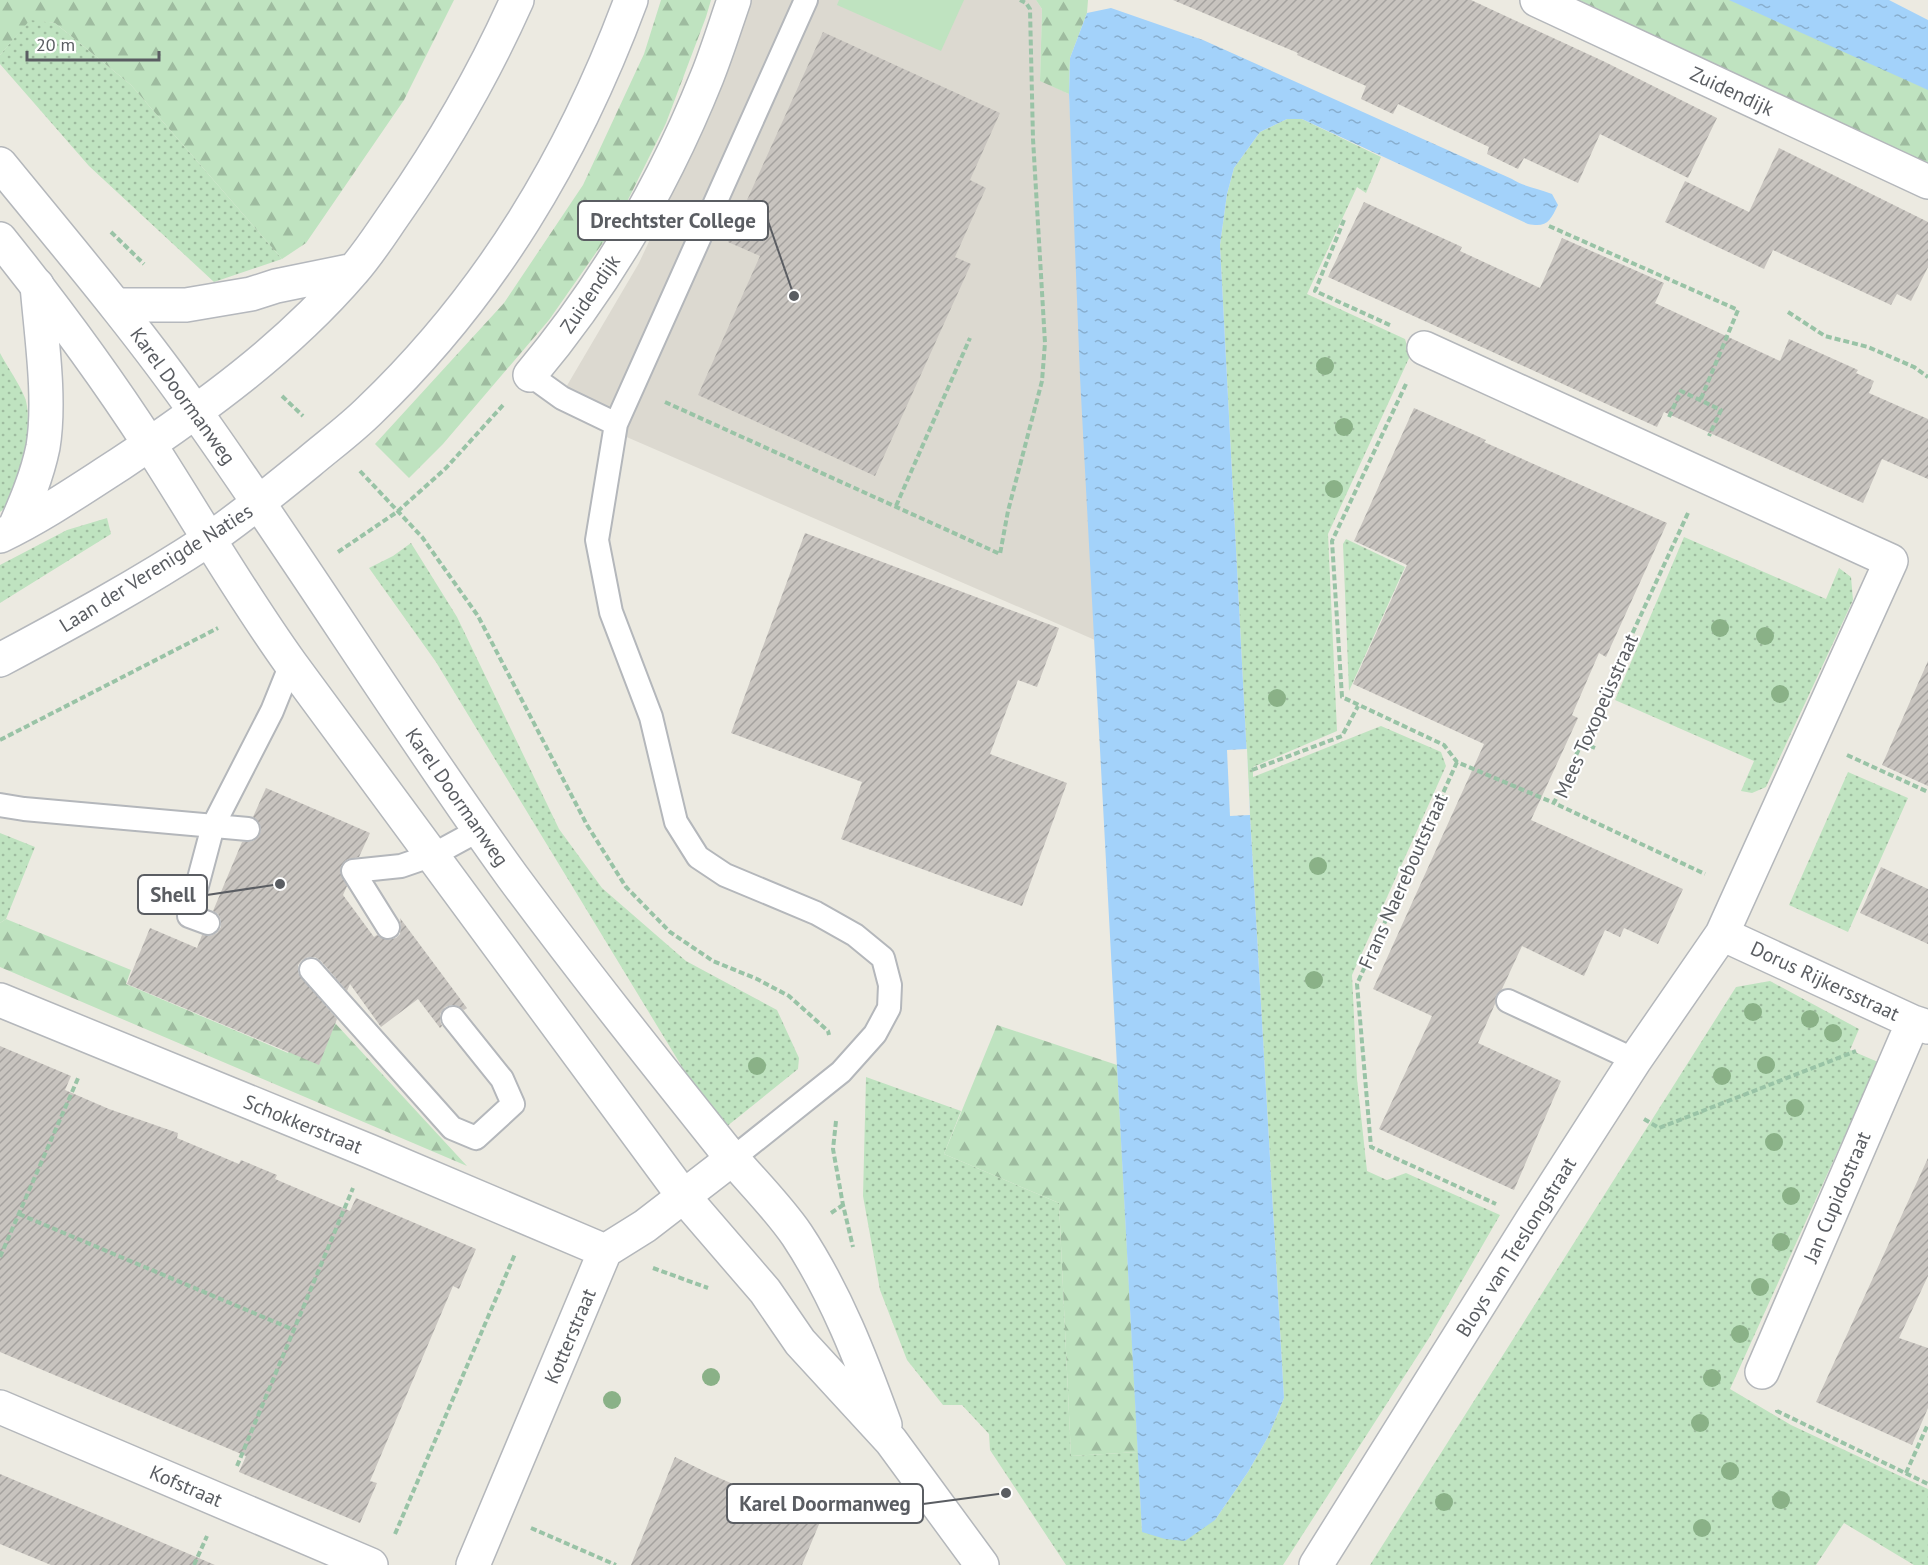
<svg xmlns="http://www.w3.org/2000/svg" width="1928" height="1565" font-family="'PT Sans',sans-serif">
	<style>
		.education { fill: #dcd9d0 }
		.grass { fill: url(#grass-dots) }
		.forest { fill: url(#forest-firs) }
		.garden { fill: #bfe3c0 }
		.water { fill: url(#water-ripples) }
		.pier { fill: #eceae1 }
		.building { fill: url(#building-hatch) }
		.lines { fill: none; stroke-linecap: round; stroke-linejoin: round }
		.service-casing { stroke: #b4b7bb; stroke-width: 26 }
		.minor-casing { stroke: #b4b7bb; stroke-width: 36 }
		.tertiary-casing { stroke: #b4b7bb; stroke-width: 36 }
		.secondary-casing { stroke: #b5b8bd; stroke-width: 36 }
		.path { stroke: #99c3a6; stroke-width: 4; stroke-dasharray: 6 3; stroke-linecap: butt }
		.service { stroke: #fff; stroke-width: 22 }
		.minor { stroke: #fff; stroke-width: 33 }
		.tertiary { stroke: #fff; stroke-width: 33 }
		.secondary { stroke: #fff; stroke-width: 33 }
		.tree { fill: #8ab187 }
		.labels { text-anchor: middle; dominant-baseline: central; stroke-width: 4.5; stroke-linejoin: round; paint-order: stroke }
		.street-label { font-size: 20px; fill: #5a5d62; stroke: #fff }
		.leader { fill: none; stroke: #5a5d62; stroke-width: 2 }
		.callout-dot { fill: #5a5d62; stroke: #fff; stroke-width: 2 }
		.callout { fill: #fff; stroke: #5a5d62; stroke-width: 2 }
		.callout-label { font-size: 21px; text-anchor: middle; font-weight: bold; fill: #5a5d62 }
	</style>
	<defs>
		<pattern id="grass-dots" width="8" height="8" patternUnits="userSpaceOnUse" patternTransform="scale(1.5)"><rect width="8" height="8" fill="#bfe3c0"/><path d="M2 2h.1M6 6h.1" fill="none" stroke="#9ebb9f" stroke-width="1.8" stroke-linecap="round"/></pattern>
		<pattern id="forest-firs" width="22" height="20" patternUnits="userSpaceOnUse" patternTransform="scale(1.5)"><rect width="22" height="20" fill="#bfe3c0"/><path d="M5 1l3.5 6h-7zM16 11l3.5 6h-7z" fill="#9ebb9f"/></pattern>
		<pattern id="water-ripples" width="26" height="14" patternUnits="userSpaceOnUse" patternTransform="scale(1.5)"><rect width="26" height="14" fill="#a3d2fa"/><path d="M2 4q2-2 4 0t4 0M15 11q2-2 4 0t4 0" fill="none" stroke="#88aece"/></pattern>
		<pattern id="building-hatch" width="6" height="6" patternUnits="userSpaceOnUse" patternTransform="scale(1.5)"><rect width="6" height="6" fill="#c8c4bf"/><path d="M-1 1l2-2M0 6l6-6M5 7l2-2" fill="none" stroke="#a5a29f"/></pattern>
	</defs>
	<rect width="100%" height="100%" fill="#eceae1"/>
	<path class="education" d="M749,0H1036L1042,9L1040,80L1069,94L1095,640L555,406L639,263L726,76Z"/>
	<path class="grass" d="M30,19L55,23L131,85L282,259L214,282L89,166L0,64V55Z
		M1287,119H1302L1381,157L1366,193L1357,187L1307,294L1405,339L1410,356L1328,534L1337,731L1253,767V777L1381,726L1441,752L1446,766L1352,975L1357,1079L1367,1171L1387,1180L1406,1173L1500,1215L1429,1338L1283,1565H1066L990,1450L989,1434L962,1405H943L907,1360L880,1290L863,1196L866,1077L961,1111L944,1154L1059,1203L1071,1456L1138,1452L1142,1532L1215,1520L1248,1472L1268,1437L1284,1398L1250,815L1220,245L1227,194L1234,168L1260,132Z
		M0,353C8,368 19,383 25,398C34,422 21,498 0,512Z
		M107,518L111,534L0,603V565L67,530Z
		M1684,537L1826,599L1839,568L1851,577L1853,600L1766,787L1752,793L1741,791L1754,761L1615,700Z
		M1346,539L1405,567L1349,691L1343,544Z
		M411,543L457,617L559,829L602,888L686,961L777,1010L799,1058L798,1069L721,1131L436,662L369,568L393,556Z
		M1848,772L1908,798L1848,932L1789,905Z
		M0,833L35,847L6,919L0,923Z
		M1770,981L1859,1029L1850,1050L1878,1062L1730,1389L1791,1425L1928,1489V1565H1914L1844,1523L1816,1565H1370L1736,987Z"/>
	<path class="forest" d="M0,0H454L404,100L306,243L282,259L131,85L55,23L30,20L0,55Z
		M661,0H711L706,17L666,123L616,224L549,320L443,444L409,478L375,444L504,303L583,185L644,54Z
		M1036,0H1088L1087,13L1070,58L1069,94L1040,81L1042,9Z
		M1570,0H1731L1928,89V170Z
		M6,919L131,970L126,984L288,1053L311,997L467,1166L0,967V923Z
		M997,1025L1117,1065L1138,1452L1071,1456L1059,1203L944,1154Z"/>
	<path class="garden" d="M839,0H964L941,51L837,5Z"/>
	<path class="water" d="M1729,0H1889L1928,20V90Z
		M1111,8L1203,40L1512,179C1524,187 1538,188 1552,194L1558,205C1550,221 1547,228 1528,224L1302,119H1287L1260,132L1234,168L1227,194L1220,245L1250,815L1284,1398L1268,1437L1248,1472L1215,1520L1185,1541L1165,1539L1142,1532L1080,377L1069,94L1070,58L1087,13Z"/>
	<path class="pier" d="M1247,749L1250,815L1230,816L1227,750Z"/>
	<path class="building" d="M1173,0H1471L1603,61L1717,118L1688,178L1600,134L1578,183L1524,158L1518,169L1487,154L1489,147L1398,104L1393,114L1361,99L1366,86L1297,55L1298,53Z
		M823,32L1000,113L970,180L986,188L955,257L971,264L875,476L698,395L760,256L728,242Z
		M1779,148L1928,222V267L1911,301L1897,294L1891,305L1773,250L1764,269L1665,222L1685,181L1749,212Z
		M1364,202L1462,247L1460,251L1540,288L1562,238L1664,283L1655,303L1780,361L1789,339L1858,370L1856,373L1874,381L1869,393L1928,419V479L1882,459L1863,503L1664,412L1657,427L1328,277Z
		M1414,408L1486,440L1484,442L1667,523L1606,657L1599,653L1572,715L1578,718L1531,820L1683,889L1658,944L1624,928L1620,937L1605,930L1584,976L1522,946L1502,989L1496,996L1495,1004L1478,1043L1561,1081L1514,1190L1379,1129L1432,1016L1373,989L1484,744L1353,684L1407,565L1354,541Z
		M805,533L1059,628L1037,687L1018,680L990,754L1067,783L1022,906L841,839L862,782L731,733Z
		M1928,661V786L1882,765Z
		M266,788L370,833L359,857L346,860L341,866L340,872L347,886L343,895L374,937L377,935L388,940L396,938L400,934L401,927L400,918L467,1008L464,1010L458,1006L452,1005L445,1007L440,1014V1021L442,1026L440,1028L418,999L381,1027L350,984L347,991L321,961L315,957H308L302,960L298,965V973L337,1019L319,1065L127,984L150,928L197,948L202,935L210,936L217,933L221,927V920L218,914L213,911L242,842L253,841L259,836L261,830L260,824L253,817Z
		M1881,867L1928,889V944L1860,913Z
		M0,1046L71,1076L65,1090L109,1109L178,1133L177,1138L239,1164L241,1160L277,1175L275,1179L350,1211L356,1198L476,1249L459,1289L453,1286L370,1481L377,1483L360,1523L239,1472L246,1456L0,1352Z
		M1928,1158V1276L1899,1338L1928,1348V1408L1912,1445L1816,1402Z
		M675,1457L710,1474L820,1522L802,1565H631Z
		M0,1474L107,1519L215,1565H51L0,1544Z"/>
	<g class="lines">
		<g class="service-casing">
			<path id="service" d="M530,375L562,398L616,424
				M0,805L24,809L248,829
				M208,923L189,916L213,826L272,711L291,664
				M388,927L353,871L401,866L433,855L479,830
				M311,970L452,1128L476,1138L513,1104L502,1079L453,1018
				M1508,1001L1635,1060
				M732,1159L841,1072L875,1034L889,1008L890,985L883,958L855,935L816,913L725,875L698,857L676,822L651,717L611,612L597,540L616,424L806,0"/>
		</g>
		<g class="minor-casing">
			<path id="minor" d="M1537,0L1928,182
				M530,375C604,287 664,184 707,77C717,52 725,26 734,0
				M1722,934L1913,1022L1928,1027
				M0,1000L369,1151L605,1251
				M1762,1372L1913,1022
				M0,1407L371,1565
				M473,1565L605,1251L645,1226L732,1159
				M1316,1565L1532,1220L1635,1060L1722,934L1891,561L1424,348"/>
		</g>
		<g class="tertiary-casing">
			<path id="tertiary" d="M0,164C67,246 136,327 197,414C305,566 403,725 512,876C580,968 651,1057 722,1146C746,1176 775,1203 797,1235C836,1294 861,1359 885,1425
				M0,239C53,305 104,374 150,445C197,518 240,593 291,664L684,1197L765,1291L800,1342L891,1441L982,1565"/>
		</g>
		<g class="secondary-casing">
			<path id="secondary" d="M116,305H186L251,294L276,286L354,270
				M14,529C26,502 37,476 43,447C51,399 41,334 37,285
				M0,536C42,516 81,489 120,464C204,408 287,348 353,271C369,253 382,232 396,212C442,146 484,74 517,0
				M0,660C71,622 141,584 208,540C243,516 276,489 309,462C329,445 351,429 370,410C491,294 573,156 631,0"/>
		</g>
		<path class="path" d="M1344,220L1315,291L1392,326
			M1549,226L1738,310L1700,401
			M111,232L144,264
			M1788,312L1825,336L1868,347L1914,367L1928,377
			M1406,384L1332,541L1342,697L1444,745L1457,762L1554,803
			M282,396L303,416
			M665,402L1000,554L1008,511L1042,381L1045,343L1033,139L1030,9L1026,3L1020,0
			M1669,417L1681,391L1721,410L1709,436
			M360,471L422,537L478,616L587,825L626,887L670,932L713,961L757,979L789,996L828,1031L829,1035
			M896,506L970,338
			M1688,513L1554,803L1705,874
			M338,552L397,512L446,468L504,404
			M0,740L218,628
			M1582,743L1595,748
			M1847,755L1928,792
			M1457,762L1357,984L1371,1147L1496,1204
			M1252,770L1342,736L1358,706
			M1644,1119L1659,1128L1856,1051
			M836,1121L833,1149L843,1205L853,1247
			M831,1213L843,1205
			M19,1214L294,1330
			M0,1257L79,1076
			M653,1268L708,1288
			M1777,1410V1411L1928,1484
			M237,1466L353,1188
			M1906,1473L1928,1424
			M531,1528L616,1565
			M395,1534L515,1254
			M194,1565L207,1536"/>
		<use href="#service" class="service"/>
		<use href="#minor" class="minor"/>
		<use href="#tertiary" class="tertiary"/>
		<use href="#secondary" class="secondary"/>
	</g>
	<g class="tree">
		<circle cx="1325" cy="366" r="9"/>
		<circle cx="1344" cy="427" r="9"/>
		<circle cx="1334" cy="489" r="9"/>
		<circle cx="1720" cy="628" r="9"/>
		<circle cx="1765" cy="636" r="9"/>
		<circle cx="1780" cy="694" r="9"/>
		<circle cx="1277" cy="698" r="9"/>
		<circle cx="1318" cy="866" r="9"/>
		<circle cx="1314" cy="980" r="9"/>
		<circle cx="1753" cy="1012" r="9"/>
		<circle cx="1810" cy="1019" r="9"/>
		<circle cx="1833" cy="1033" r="9"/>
		<circle cx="1766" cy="1065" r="9"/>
		<circle cx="757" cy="1066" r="9"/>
		<circle cx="1722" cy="1076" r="9"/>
		<circle cx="1795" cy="1108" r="9"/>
		<circle cx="1774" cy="1142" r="9"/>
		<circle cx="1791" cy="1196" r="9"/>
		<circle cx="1781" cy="1242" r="9"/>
		<circle cx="1760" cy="1287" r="9"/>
		<circle cx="1740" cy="1334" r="9"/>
		<circle cx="711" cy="1377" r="9"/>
		<circle cx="1712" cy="1378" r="9"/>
		<circle cx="612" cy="1400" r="9"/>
		<circle cx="1700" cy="1423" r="9"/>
		<circle cx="1730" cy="1471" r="9"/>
		<circle cx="1781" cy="1500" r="9"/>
		<circle cx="1444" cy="1502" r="9"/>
		<circle cx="1702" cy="1528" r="9"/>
	</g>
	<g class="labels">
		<g class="street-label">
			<text transform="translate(1732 91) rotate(25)">Zuidendijk</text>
			<text transform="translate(590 294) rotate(-56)">Zuidendijk</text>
			<text transform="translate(183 396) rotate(54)">Karel Doormanweg</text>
			<text transform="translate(156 568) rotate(-32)">Laan der Verenigde Naties</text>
			<text transform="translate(1596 716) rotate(-66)">Mees Toxopeüsstraat</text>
			<text transform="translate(457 797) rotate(55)">Karel Doormanweg</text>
			<text transform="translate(1403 881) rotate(-66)">Frans Naereboutstraat</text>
			<text transform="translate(1825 981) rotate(25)">Dorus Rijkersstraat</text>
			<text transform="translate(303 1124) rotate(22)">Schokkerstraat</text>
			<text transform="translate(1837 1197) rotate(-67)">Jan Cupidostraat</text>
			<text transform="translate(1516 1247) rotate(-58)">Bloys van Treslongstraat</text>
			<text transform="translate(570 1336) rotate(-67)">Kotterstraat</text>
			<text transform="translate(186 1486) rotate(23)">Kofstraat</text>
		</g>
	</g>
	<path class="leader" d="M794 296L768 221M280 884L207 895M1006 1493L923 1504"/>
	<g class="callout-dot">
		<circle cx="794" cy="296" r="6"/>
		<circle cx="280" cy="884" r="6"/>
		<circle cx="1006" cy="1493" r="6"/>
	</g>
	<g class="callout">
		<rect x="578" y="201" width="190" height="39" rx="6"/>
		<rect x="138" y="875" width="69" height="39" rx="6"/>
		<rect x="727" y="1484" width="196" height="39" rx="6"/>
	</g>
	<g class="callout-label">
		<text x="673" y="228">Drechtster College</text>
		<text x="173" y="902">Shell</text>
		<text x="825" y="1511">Karel Doormanweg</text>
	</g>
	<path d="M27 51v9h132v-9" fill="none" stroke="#5a5d62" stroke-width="3"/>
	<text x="36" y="51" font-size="18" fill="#5a5d62" stroke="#ffffff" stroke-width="4.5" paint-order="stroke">20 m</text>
</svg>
